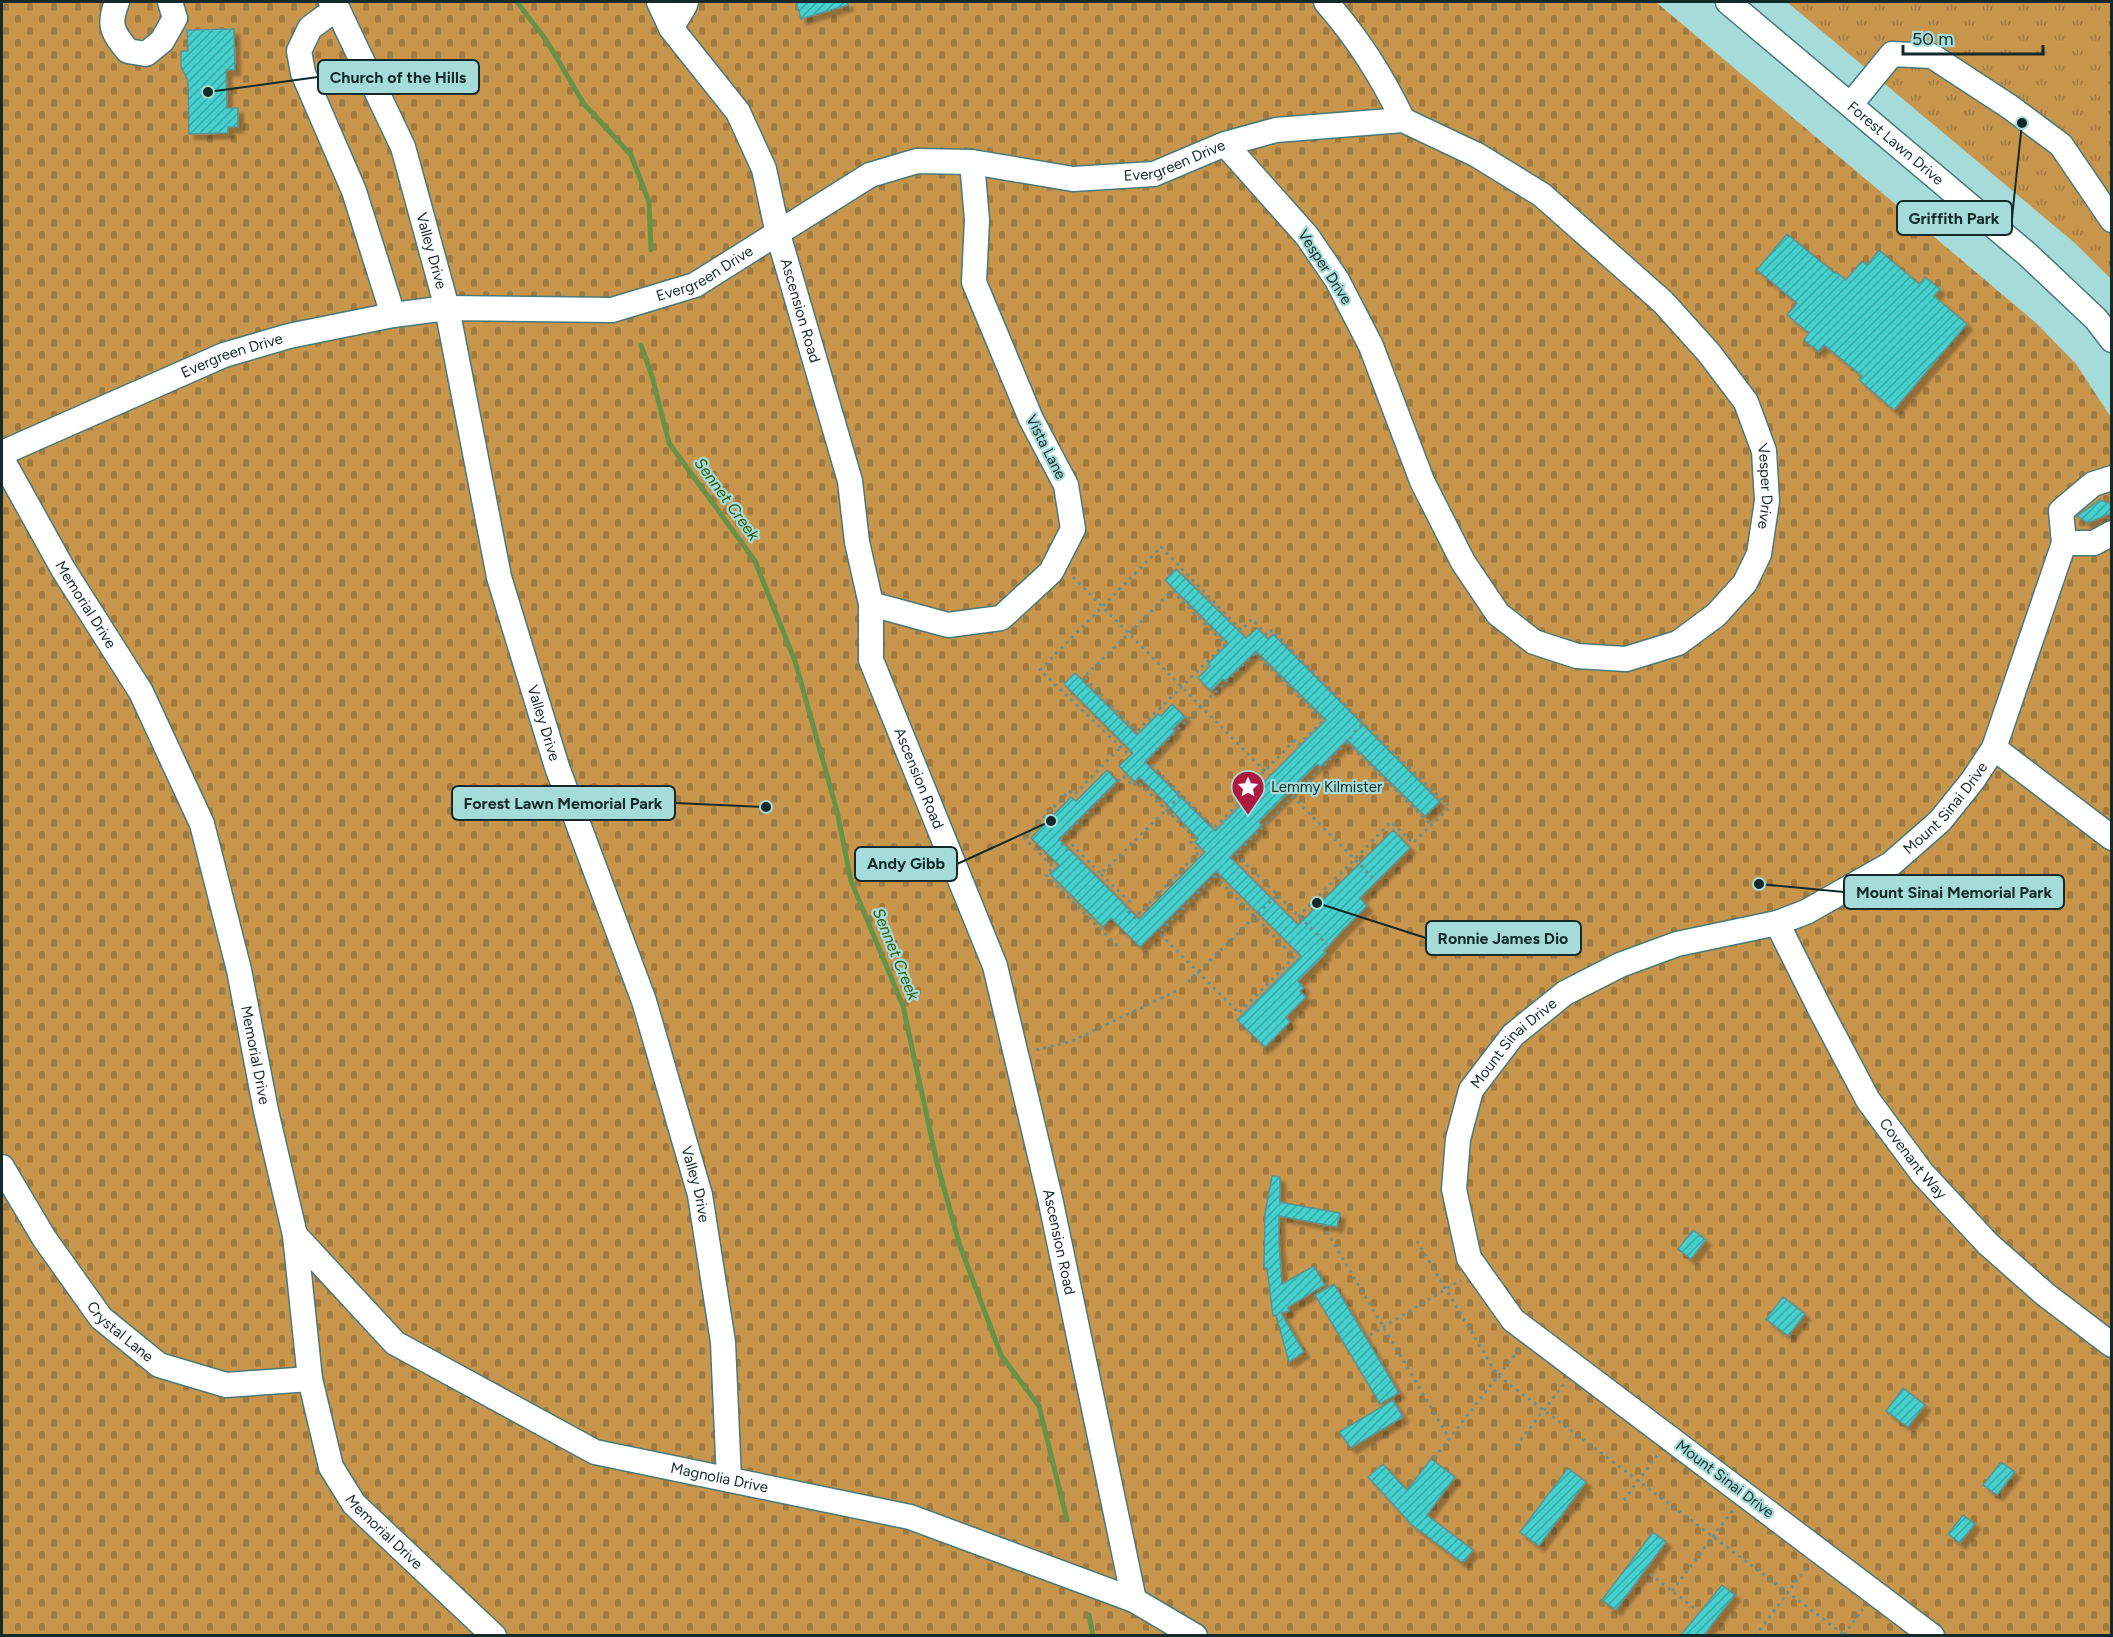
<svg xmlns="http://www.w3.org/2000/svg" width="2113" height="1637" font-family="Figtree,sans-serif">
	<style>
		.cemetery { fill: url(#cemetery-stones) }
		.park { fill: url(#park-tufts) }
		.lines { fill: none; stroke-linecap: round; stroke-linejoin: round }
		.stream { stroke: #669347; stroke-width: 5 }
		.building { fill: url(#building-hatch); stroke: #5e9290; stroke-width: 1.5; filter: url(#shadow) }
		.minor-casing { stroke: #477a79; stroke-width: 27 }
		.path { stroke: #68908f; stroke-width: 3; stroke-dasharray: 3 4.5; stroke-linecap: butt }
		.minor { stroke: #fff; stroke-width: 24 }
		.labels { text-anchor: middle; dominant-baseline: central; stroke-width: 4.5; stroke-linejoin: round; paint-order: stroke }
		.street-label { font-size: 15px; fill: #142929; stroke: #a5dbd9 }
		.poi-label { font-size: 15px; fill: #142929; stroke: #a5dbd9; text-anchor: start }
		.water-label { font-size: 16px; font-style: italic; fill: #315a05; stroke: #a5dbd9 }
		.leader { fill: none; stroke: #142929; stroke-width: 2 }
		.callout-dot { fill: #142929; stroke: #a5dbd9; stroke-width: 2 }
		.callout { fill: #a5dbd9; stroke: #142929; stroke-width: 2 }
		.callout-label { font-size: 16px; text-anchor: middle; font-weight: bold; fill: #142929 }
	</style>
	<defs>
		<pattern id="cemetery-stones" width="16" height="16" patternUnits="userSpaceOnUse" patternTransform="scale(1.5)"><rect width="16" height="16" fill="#c8954d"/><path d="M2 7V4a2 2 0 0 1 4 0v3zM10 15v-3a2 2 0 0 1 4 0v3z" fill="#a17a40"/></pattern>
		<pattern id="park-tufts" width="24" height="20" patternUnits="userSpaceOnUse" patternTransform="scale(1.5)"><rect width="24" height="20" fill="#c8954d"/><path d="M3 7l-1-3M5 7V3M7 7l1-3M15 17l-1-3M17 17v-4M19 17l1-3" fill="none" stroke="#a17a40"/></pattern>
		<pattern id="building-hatch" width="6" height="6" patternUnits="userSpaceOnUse" patternTransform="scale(1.5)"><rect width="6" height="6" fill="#45d0ce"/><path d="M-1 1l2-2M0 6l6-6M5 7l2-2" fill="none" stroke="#38a9a7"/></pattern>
		<filter id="shadow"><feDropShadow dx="5.5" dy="5.5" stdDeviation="1.5" flood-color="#0004"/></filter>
	</defs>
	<rect width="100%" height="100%" fill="#a5dbd9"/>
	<path class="cemetery" d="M2,2H1656L2036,323L2076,364L2112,419L2111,1635L2,1636Z"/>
	<path class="park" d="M1787,2H2111V279L2076,244Z"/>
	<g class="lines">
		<path class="stream" d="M517,2L546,40L584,104L631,155L649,202L651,250
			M641,345L652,376L669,443L755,561L795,661L837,811L851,881L903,1006L937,1163L960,1246L1001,1355L1039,1406L1067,1520
			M1089,1615L1093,1636"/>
	</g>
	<path class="building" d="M796,2H847L848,5L801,19Z
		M234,29L235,70H226L227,108H238V127H228V133L189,134L188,81L181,66V51H188L187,30Z
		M1787,234L1835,273L1836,272L1846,280L1862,261L1867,265L1879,250L1919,284L1925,277L1940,289L1934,296L1967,324L1894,410L1859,380L1862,376L1824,345L1819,352L1804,340L1809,333L1787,315L1797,303L1757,270Z
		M2100,500L2110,503L2112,509L2109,514L2088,523L2077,516Z
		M1176,569L1246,638L1257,628L1268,639L1273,634L1440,802L1425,816L1347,740L1320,767L1317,764L1259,822L1262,825L1230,857L1298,925L1393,830L1410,848L1360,898L1367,906L1341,932L1324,951L1326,953L1298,981L1304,988L1300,991L1306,997L1286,1017L1290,1022L1265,1047L1237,1020L1301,956L1216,871L1140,947L1111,918L1103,927L1050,874L1059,865L1031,838L1071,797L1076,801L1107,770L1117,781L1059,839L1139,919L1205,852L1195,842L1198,839L1161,798L1139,777L1135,782L1119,766L1133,753L1064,684L1075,673L1137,735L1158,714L1161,716L1172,704L1185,717L1173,729L1175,731L1145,762L1215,831L1326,720L1256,651L1225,681L1223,679L1211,691L1198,678L1210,666L1208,664L1228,643L1165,580Z
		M1272,1176L1280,1177V1202L1340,1213L1337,1227L1279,1216V1243L1282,1284L1314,1266L1325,1285L1288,1307L1289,1311L1281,1313L1304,1352L1289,1362L1276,1315L1273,1316L1267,1268H1264L1265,1214Z
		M1693,1230L1706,1240L1691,1259L1678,1249Z
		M1334,1284L1399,1393L1380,1404L1315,1295Z
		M1783,1297L1805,1314L1788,1336L1766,1319Z
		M1903,1388L1925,1405L1908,1427L1886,1411Z
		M1393,1400L1403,1417L1351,1448L1339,1432Z
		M1431,1459L1455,1477L1427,1515L1473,1550L1463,1563L1412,1525L1368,1477L1383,1464L1407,1490Z
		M2001,1462L2015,1472L1997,1495L1983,1485Z
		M1568,1468L1586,1482L1539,1546L1520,1532Z
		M1963,1515L1975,1524L1960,1543L1948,1534Z
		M1653,1532L1666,1542L1616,1610L1602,1600Z
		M1722,1585L1735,1595L1704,1635H1681Z"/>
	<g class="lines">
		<g class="minor-casing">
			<g id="minor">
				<path d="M117,2C108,25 112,32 128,51L146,54L162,41L175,18L170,2"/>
				<path id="s1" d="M331,2L337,8L403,147L447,308L499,577L557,767L644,1001L700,1195L723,1342L729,1480"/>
				<path id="s2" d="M659,2L671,28L738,112L764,169L778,234L850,481L857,542L871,604V660L995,966L1050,1198L1134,1600"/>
				<path d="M1326,2C1359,40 1381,75 1403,120"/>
				<path id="s3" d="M1728,2L2027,254L2096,319L2112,340"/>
				<path d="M337,8L310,28L299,51L303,73L354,191L393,315"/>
				<path d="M671,28L684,7L686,2"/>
				<path d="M1851,104L1892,54L1932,56L2010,107L2061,145L2112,220"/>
				<path id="s4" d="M2,453L224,355L289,336L393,315L447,308L612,310L695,285L870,175L917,161L972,162L1073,179L1154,174L1225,144L1276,130L1403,120L1477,155L1542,195L1663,302L1709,353L1746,402L1764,451L1767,501L1759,554L1745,583L1716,615L1678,643L1626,659L1577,656L1534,642L1498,614L1463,562L1422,481L1371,346L1337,280L1307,236L1225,144"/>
				<path id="s5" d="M2,459L63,569L141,692L202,824L239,970L266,1111L295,1235L310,1379L331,1467L354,1504L494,1636"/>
				<path d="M2064,543H2094L2112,533"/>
				<path d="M871,604L948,625L1001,618L1051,572L1073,529L1066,485L1031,419L974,282L977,220L972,162"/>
				<path d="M1994,748L2112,838"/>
				<path id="s6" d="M1777,923L1821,1011L1868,1100L1922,1173L1988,1244L2046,1295L2112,1345"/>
				<path id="s7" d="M2,1167L44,1238L101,1318L159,1365L226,1385L310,1379"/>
				<path id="s8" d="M295,1235L395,1343L595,1452L910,1517L1134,1600L1195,1636"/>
				<path id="s9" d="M1932,1636L1513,1320L1469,1258L1454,1189L1458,1139L1471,1090L1513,1035L1565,993L1620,965L1677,944L1777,923L1806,912L1891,864L1940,821L1973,780L1994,748L2064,543L2061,511L2093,484L2112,478"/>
			</g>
		</g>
		<path class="path" d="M1073,577L1269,775
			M1172,591L1225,644L1137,731L1084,677Z
			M1255,653L1323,721L1299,744L1295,740L1234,802L1237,805L1214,828L1147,760Z
			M1347,742L1431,825
			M1127,753L1040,670L1161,547L1241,630L1252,619L1267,635L1272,630L1363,723L1347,742L1236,854L1327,944
			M1292,796L1373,878
			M1101,874L1130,902L1125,908L1135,918L1199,852L1190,841L1194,837L1138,782L1133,786L1123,776L1059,841L1067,850L1072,845L1101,874L1181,795
			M1215,876L1294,957L1239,1013L1159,933Z
			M1298,917L1391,822L1413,843L1450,807L1363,723
			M1117,946L1046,875L1053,867L1024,838L1069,791L1074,795L1121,747
			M1188,982L1277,895
			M1036,1050L1072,1041L1176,991
			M1323,1225L1449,1438
			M1417,1241L1498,1376L1846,1636
			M1370,1335L1461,1280
			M1516,1446L1564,1384
			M1434,1458L1519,1349
			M1624,1500L1658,1454
			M1650,1574L1694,1608
			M1672,1591L1733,1510
			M1844,1635L1863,1609
			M1755,1636L1808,1566"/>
		<use href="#minor" class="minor"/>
	</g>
	<defs>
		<g id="sight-pin" transform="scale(1.725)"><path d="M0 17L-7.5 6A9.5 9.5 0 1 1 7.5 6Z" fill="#ae1a40" stroke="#a5dbd9"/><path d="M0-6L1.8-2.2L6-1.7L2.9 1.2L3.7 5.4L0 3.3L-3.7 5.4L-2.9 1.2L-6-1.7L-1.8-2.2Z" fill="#fff"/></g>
	</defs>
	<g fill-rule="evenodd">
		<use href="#sight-pin" x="1248" y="787"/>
	</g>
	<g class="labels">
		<g class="street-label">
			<text stroke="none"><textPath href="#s3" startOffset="219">Forest Lawn Drive</textPath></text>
			<text stroke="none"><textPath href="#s4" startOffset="1240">Evergreen Drive</textPath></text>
			<text stroke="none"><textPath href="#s1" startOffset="270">Valley Drive</textPath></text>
			<text transform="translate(1325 267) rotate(57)">Vesper Drive</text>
			<text stroke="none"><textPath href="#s4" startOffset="736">Evergreen Drive</textPath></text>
			<text stroke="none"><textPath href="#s2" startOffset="345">Ascension Road</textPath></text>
			<text stroke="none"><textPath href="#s4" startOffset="250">Evergreen Drive</textPath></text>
			<text transform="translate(1046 447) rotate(63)">Vista Lane</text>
			<text stroke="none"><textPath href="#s4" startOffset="2012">Vesper Drive</textPath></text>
			<text stroke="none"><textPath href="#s5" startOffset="168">Memorial Drive</textPath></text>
			<text stroke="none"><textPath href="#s1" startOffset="756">Valley Drive</textPath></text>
			<text stroke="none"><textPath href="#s2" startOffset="831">Ascension Road</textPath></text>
			<text stroke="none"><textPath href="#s9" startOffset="1340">Mount Sinai Drive</textPath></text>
			<text stroke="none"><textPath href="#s9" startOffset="836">Mount Sinai Drive</textPath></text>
			<text stroke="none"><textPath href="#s5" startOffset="654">Memorial Drive</textPath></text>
			<text stroke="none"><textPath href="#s6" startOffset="273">Covenant Way</textPath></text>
			<text stroke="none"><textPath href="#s1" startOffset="1242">Valley Drive</textPath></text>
			<text stroke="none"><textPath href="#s2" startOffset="1317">Ascension Road</textPath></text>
			<text stroke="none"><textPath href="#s7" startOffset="204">Crystal Lane</textPath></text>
			<text stroke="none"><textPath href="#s8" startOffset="502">Magnolia Drive</textPath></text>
			<text transform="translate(1725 1479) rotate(37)">Mount Sinai Drive</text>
			<text stroke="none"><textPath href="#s5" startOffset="1158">Memorial Drive</textPath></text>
		</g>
		<g class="poi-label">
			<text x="1271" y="787">Lemmy Kilmister</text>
		</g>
		<g class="water-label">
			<text transform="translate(727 499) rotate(54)">Sennet Creek</text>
			<text transform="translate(896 954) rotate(68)">Sennet Creek</text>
		</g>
	</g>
	<path class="leader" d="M208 92L318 77M2022 123L2012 218M766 807L675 803M1051 821L957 864M1759 884L1844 892M1317 903L1426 938"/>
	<g class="callout-dot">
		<circle cx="208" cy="92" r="6"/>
		<circle cx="2022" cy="123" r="6"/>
		<circle cx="766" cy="807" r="6"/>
		<circle cx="1051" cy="821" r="6"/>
		<circle cx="1759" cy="884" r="6"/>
		<circle cx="1317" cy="903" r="6"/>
	</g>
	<g class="callout">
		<rect x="318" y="60" width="161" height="34" rx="6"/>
		<rect x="1897" y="201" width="115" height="34" rx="6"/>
		<rect x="452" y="786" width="223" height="34" rx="6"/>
		<rect x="855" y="847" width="102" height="34" rx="6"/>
		<rect x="1844" y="875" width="220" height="34" rx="6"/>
		<rect x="1426" y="921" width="155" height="34" rx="6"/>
	</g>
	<g class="callout-label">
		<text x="398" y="83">Church of the Hills</text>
		<text x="1954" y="224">Griffith Park</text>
		<text x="563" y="809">Forest Lawn Memorial Park</text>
		<text x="906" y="869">Andy Gibb</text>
		<text x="1954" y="898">Mount Sinai Memorial Park</text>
		<text x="1503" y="944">Ronnie James Dio</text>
	</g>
	<rect width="2113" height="1637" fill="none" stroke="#142929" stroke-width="6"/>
	<path d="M1903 45v9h140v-9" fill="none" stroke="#142929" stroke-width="3"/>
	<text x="1912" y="45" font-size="18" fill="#142929" stroke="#a5dbd9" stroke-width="4.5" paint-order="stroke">50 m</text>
</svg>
